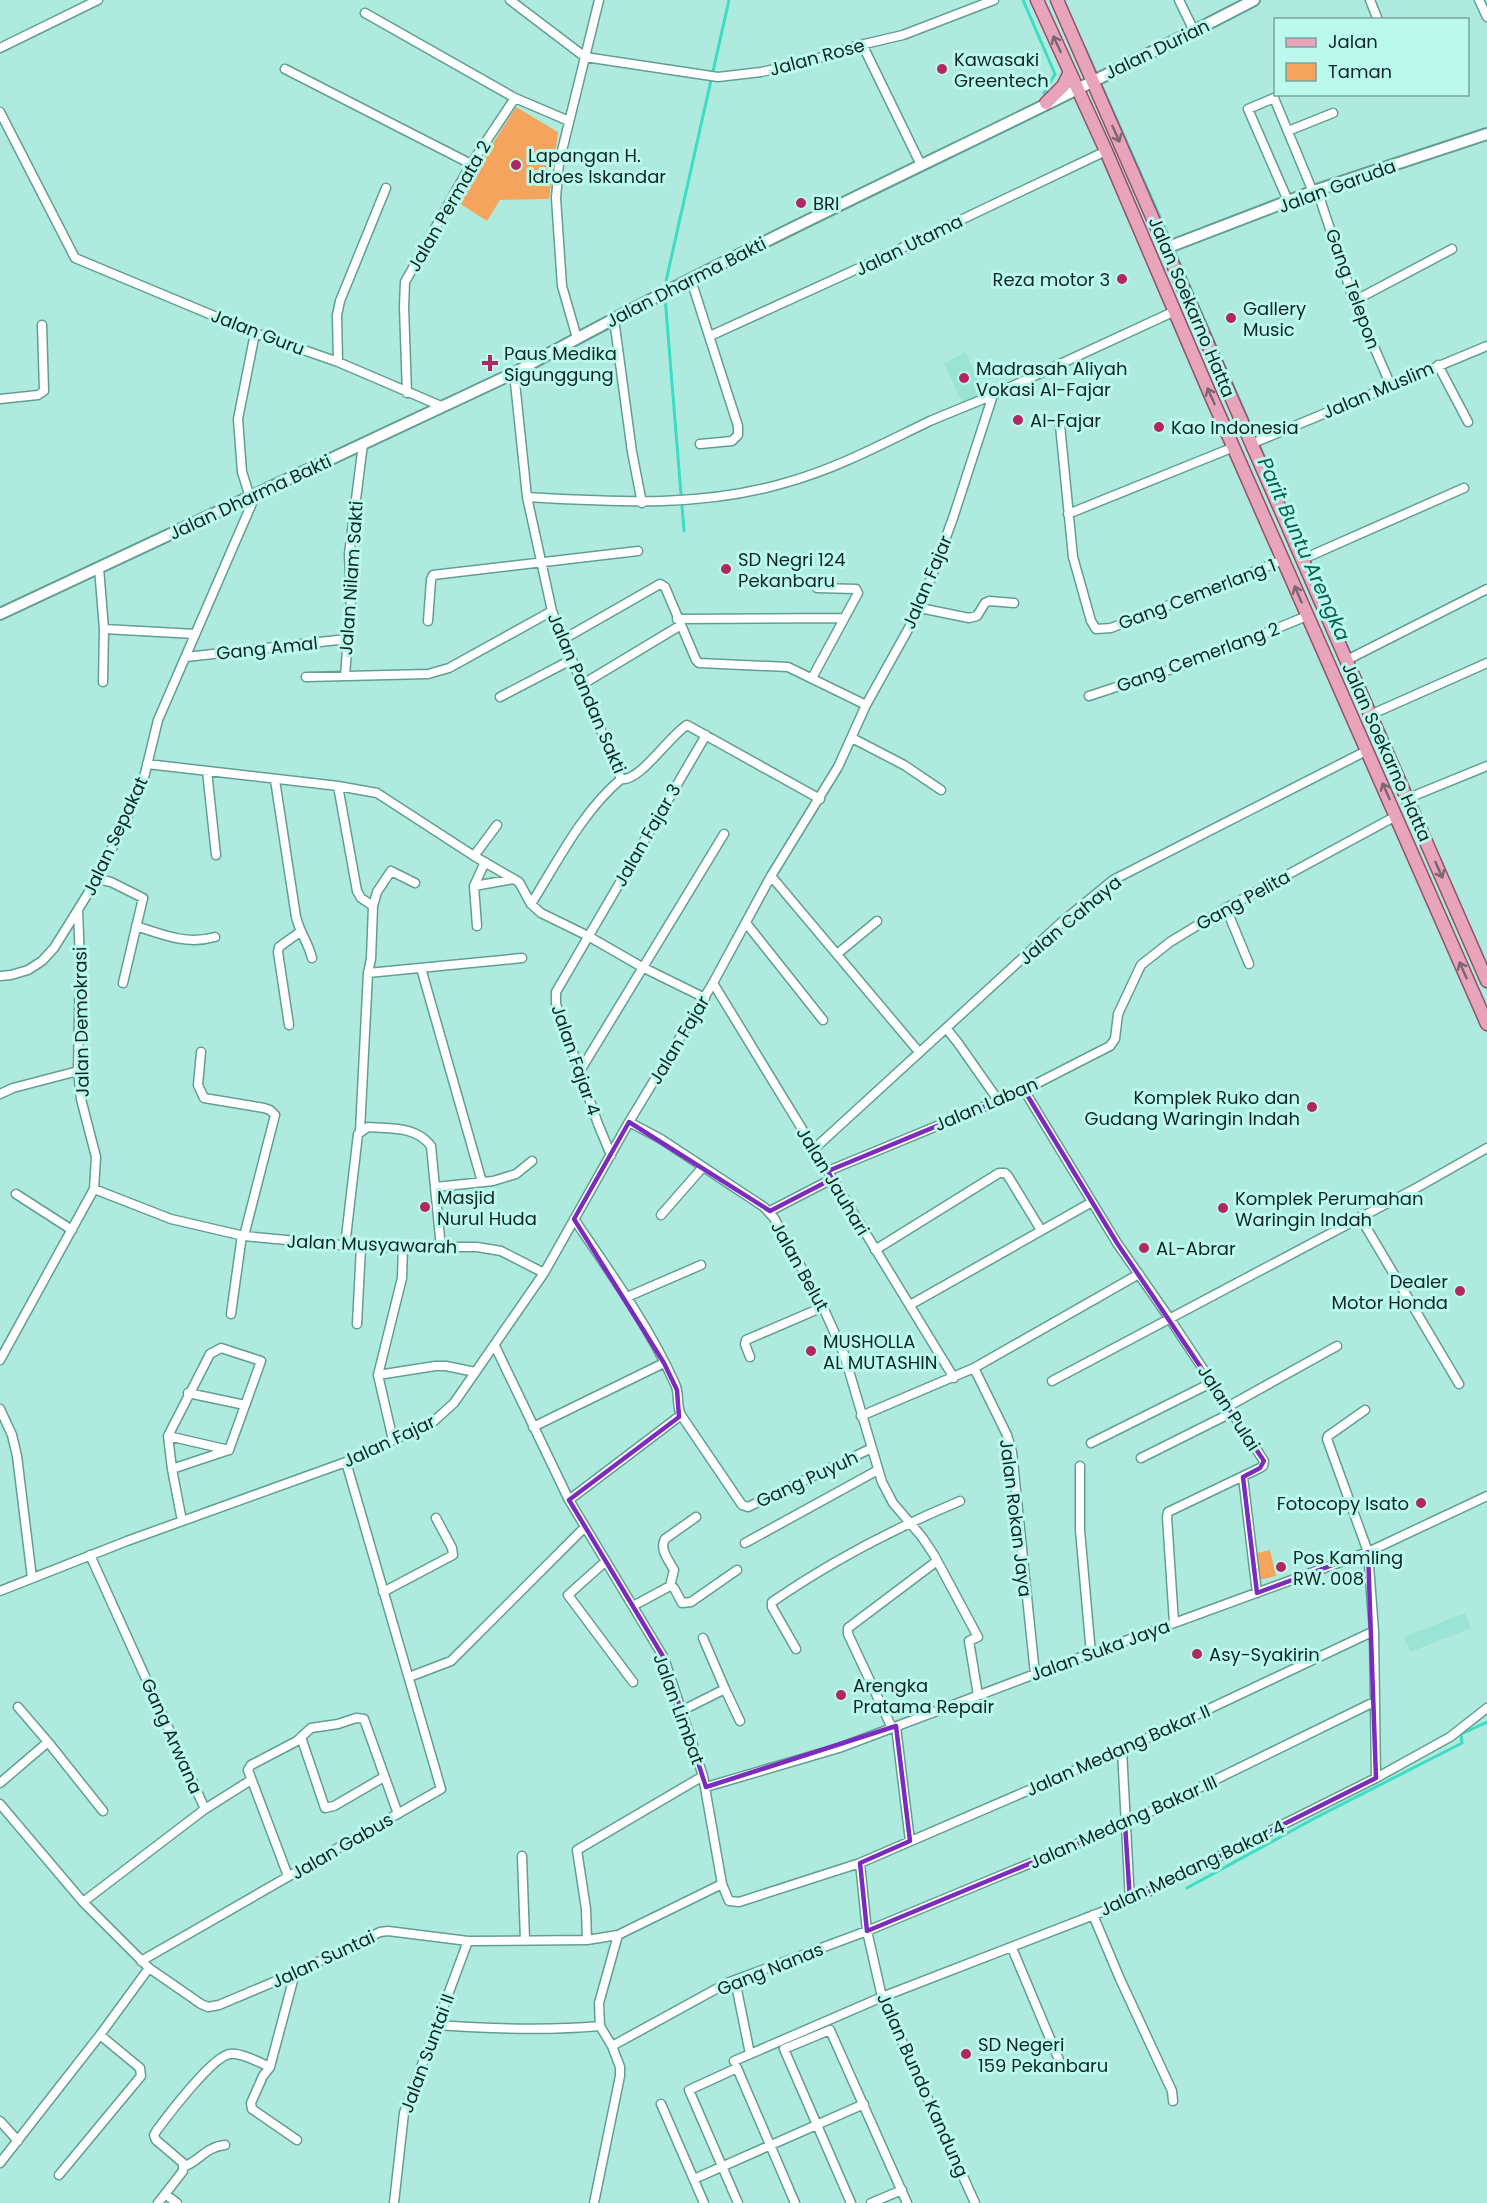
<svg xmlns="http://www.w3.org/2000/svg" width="1487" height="2203" font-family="Poppins,sans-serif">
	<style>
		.built { fill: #9be3d4 }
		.green { fill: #f4a45d }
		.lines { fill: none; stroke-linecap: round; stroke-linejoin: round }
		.stream { stroke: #3cdcc5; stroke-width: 3 }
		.street-casing { stroke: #639e93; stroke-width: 11 }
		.secondary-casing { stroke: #639e93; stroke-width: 14 }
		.primary-casing { stroke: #925169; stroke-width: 15 }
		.street { stroke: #fff; stroke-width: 8 }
		.secondary { stroke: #fff; stroke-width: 10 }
		.primary { stroke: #e8a4bb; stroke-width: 12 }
		.oneway { stroke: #7b666f }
		.marked { fill: none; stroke: #7b2cbf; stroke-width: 4.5; stroke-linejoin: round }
		.poi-dot { fill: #b22661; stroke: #bbf9ec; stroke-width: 2 }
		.labels { text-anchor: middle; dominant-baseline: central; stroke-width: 6; stroke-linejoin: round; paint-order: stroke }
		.street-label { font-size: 18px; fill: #0e2723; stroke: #bbf9ec }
		.poi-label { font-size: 18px; fill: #0e2723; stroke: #bbf9ec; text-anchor: start }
		.water-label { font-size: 20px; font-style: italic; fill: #026054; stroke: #bbf9ec }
	</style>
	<rect width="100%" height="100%" fill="#aeebde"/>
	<path class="built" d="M966,352L983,393L962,403L944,363Z
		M1465,1613L1471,1628L1410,1652L1404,1637Z"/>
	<path class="green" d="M516,107L558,132L549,199L500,200L487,221L456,201Z
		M1270,1550L1276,1576L1259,1580L1253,1554Z"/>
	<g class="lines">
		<path class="stream" d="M1023,0L1055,74L1044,93
			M1085,48L1171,242
			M1173,248L1412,795
			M664,290L729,0
			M665,297L684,531
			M1187,1888L1315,1818L1462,1743L1461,1734L1487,1722"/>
		<g class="street-casing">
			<path id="street" d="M510,0L585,57L718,77L761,72L806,62L856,46L903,35L994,0
				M1179,0L1194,31
				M1370,0L1378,20
				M1479,0L1487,17
				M365,13L515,98L569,121
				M862,44L921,165
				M0,48L98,0
				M285,69L471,164
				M0,112L75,258L255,333L338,362L441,406
				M1288,131L1333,113
				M1317,190L1354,301L1391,386
				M1289,203L1248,109L1274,98L1313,192
				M691,280L738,426V435L732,441L700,444
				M1354,301L1452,249
				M614,319L632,452L642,503
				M710,336L868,264L1106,151
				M577,338L562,286L556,198L559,163L599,0
				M338,362L337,315L340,301L386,188
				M1438,365L1468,422
				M514,373L527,497L552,611L621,779C640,782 669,736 687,725L820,799
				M407,393L404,307L405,282L471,164L515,98
				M0,399L38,395L44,391L42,325
				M1060,425L1073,557L1091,621L1096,629L1111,628L1283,560
				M1251,444L1487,346
				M250,497L242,472L238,419L255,333
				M527,497C615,502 702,508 788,482C838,468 884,443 930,421C951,412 972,404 993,395
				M1068,514L1234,447
				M1303,559L1464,488
				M99,568L104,629L103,682
				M920,608L969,618L977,616L985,603L989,601L1014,603
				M677,619L843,618
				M428,621L431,580L433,575L638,551
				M104,629L195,634
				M562,640L660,584L665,587L696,660L699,663L788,667L866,705
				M186,657L347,639
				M1347,660L1487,589
				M345,676L351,598L349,554L363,444
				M306,677L428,674L449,668L552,611
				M812,678L858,593L856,589L817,588
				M583,684L681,625
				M1089,696L1202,659L1307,616
				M500,697L571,660
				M1370,715L1487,663
				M852,738L904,765L941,790
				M147,764L338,786L377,793L474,856L519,882L531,904L541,913L588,936L642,967L705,998
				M207,771L216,855
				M275,780L296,917C300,933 308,942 312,958
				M338,786L357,891L361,898L373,906L377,892L391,871L415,883
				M1406,799L1487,766
				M474,856L497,825
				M771,876L919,1052
				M97,879L111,882L143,898L123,983
				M474,886L514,879
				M531,904C558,861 582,812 621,779
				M1226,908L1249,964
				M746,923L823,1020
				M136,926C163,935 187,945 215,937
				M477,926L474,886L485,862
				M837,954L877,921
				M421,968L482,1182
				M368,973L522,958
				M0,976L11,975L28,970L42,961L54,948L97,879L142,786L158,720L256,494
				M713,983L954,1378
				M289,1025L278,952L279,947L300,932
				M946,1028L958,1043L998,1100
				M201,1052L198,1085L204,1098L264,1108L270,1110L275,1115L244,1236
				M580,1071L724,834
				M1024,1090L1117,1243L1170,1319L1264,1461L1263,1466L1260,1468L1168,1512L1167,1517L1174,1623
				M0,1094L13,1088L78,1071
				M629,1122L661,1139L764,1207L774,1218L823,1307L844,1354L882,1482L893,1503L922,1537L934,1555L978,1637L969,1641L978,1695
				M360,1131L368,973L371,959L373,906
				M814,1149L1063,921L1113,880L1368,750
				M611,1155L598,1124L556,1004V992L706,735
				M828,1171L1024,1090L1110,1046L1115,1039L1118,1014L1141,965L1170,942L1226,908L1396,816
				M436,1187L493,1181L516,1174L532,1161
				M94,1189L171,1219L244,1236L361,1247H477L501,1251L544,1273
				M16,1194L72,1230
				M770,1211L832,1179
				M661,1215L703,1167
				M1360,1217L1459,1384
				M574,1219C610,1272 649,1326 675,1384C680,1394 676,1405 681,1415L742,1505L748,1507L872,1448
				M345,1246L358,1134L368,1127C392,1129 416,1126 431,1146L441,1248
				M875,1250L999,1173H1005L1008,1176L1041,1230
				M627,1297L701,1265
				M910,1305L1092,1202
				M231,1314L242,1235
				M357,1324L361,1247
				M495,1346L569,1500L664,1658L703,1776L722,1884L729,1901L739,1902L860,1863L1122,1750L1374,1631
				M750,1357L745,1344L746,1340L823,1307
				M0,1360L94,1189L96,1157L81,1099L78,1071L80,962L78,910
				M974,1368L1007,1435L1012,1452L1035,1674
				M378,1375L435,1366H446L475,1372
				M1052,1381L1418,1187L1487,1148
				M188,1393L245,1405
				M1229,1406L1337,1346
				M0,1409L12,1435L17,1456L32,1578
				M1365,1410L1328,1436L1327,1439L1368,1552L1374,1631L1376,1778
				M861,1416L974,1368L1139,1274
				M533,1427L664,1363
				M168,1436L229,1450
				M393,1440L378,1375L402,1278L403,1247
				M1091,1443L1213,1382
				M1141,1458L1233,1412
				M1080,1466V1530L1091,1654
				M172,1469L168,1436L210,1354L221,1348L261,1361L229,1450L172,1469L182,1521
				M1243,1477L1257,1593
				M569,1500L681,1415
				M745,1543L878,1470
				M606,1561L568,1595L633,1682
				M670,1586L674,1570C669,1560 659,1550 665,1539L696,1517
				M0,1591L127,1541L346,1462L434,1421L454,1403L544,1273L629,1122L713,983L771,876L838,767L866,705L920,608L953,518L993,395L1175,311
				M383,1592L453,1555L452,1548L436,1518
				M633,1606L670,1586L674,1588L682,1603L691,1602L737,1570
				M796,1649L772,1607V1602C830,1562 895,1528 960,1501
				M409,1677L451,1661L585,1527
				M725,1689L740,1721
				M18,1707L48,1742
				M681,1711L725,1689L703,1638
				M896,1727L910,1841
				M892,1728L848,1634V1628L937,1561
				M301,1737L325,1808L334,1806L384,1777
				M1122,1750L1130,1901
				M0,1783L48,1742L103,1811
				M706,1787L839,1748L1035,1674L1368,1552L1487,1496
				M0,1804L83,1902L149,1968L201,2004L208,2007L219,2005L295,1973L380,1932L388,1931L468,1941L587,1940L618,1935L722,1884
				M205,1809L251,1780
				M522,1856L525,1940
				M860,1863L867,1931L882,1997L975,2203
				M288,1876L248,1770L251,1765L297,1741L311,1728L338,1724L356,1718L364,1719L398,1814
				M83,1902L205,1809L90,1555
				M1093,1915L1120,1979L1172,2091L1173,2101
				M587,1940L586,1909L577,1850L703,1776
				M1012,1948L1059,2060
				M141,1961L441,1789L346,1462
				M295,1973L270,2067L263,2076L251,2103L252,2109L297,2140
				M735,1980L750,2054
				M437,2025C492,2029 545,2031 600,2026
				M612,2046L727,1983L867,1931L1125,1824L1374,1702
				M734,2061L882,1997L1130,1901L1376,1778L1450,1737L1487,1708
				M661,2104L704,2203
				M0,2121L18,2141
				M0,2163L100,2035L149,1968
				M183,2167V2163L156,2140L154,2135L157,2130C169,2114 213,2056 230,2054C240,2052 261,2063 270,2067
				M183,2167C200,2161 205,2147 225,2145
				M59,2175L141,2076L140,2068L100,2035
				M694,2179L864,2104
				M165,2194L177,2203
				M158,2203L183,2171V2167
				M394,2203L404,2113L468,1941
				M594,2203L620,2076V2067L612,2046L600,2026L599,2003L618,1935
				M738,2203L689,2090L737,2068L795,2203
				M851,2203L784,2049L830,2030L907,2203
				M871,2203L902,2190"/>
		</g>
		<g class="secondary-casing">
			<path id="secondary" d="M1166,248L1317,190L1487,134
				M0,614L514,373C756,238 1009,128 1254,0"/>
		</g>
		<g class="primary-casing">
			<path id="primary" d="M1037,0L1106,151L1210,394L1487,1024
				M1057,0L1487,981
				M1046,103L1063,86L1070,72"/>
		</g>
		<use href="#street" class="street"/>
		<use href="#secondary" class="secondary"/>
		<use href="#primary" class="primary"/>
	</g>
	<defs><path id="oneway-shaft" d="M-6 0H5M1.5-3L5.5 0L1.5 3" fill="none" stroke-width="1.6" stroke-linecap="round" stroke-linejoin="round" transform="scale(1.5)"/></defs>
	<g class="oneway">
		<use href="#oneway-shaft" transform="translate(1057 44) rotate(-115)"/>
		<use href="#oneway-shaft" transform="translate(1116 134) rotate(66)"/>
		<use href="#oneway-shaft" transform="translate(1211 396) rotate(-114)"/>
		<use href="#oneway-shaft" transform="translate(1298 594) rotate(-113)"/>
		<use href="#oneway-shaft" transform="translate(1386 791) rotate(-114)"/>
		<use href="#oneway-shaft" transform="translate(1439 870) rotate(66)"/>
		<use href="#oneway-shaft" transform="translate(1463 970) rotate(-114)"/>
	</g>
	<path class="marked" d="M1024,1090L1117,1243L1264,1461L1260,1468L1243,1477L1257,1593L1368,1552L1376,1778L1130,1901L1125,1824L867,1931L860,1863L910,1841L896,1726L706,1787L664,1658L569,1500L679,1417L677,1390L664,1363L574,1219L629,1122L770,1211L832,1179L828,1171Z"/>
	<g class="poi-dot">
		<circle cx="942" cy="69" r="6"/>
		<circle cx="516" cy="165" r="6"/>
		<circle cx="801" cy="203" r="6"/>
		<circle cx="1122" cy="279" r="6"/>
		<circle cx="1231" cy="318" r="6"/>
		<path d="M487 354h6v6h6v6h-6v6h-6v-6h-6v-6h6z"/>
		<circle cx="964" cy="378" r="6"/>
		<circle cx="1018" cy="420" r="6"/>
		<circle cx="1159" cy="427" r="6"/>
		<circle cx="726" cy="569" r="6"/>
		<circle cx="1312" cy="1107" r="6"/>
		<circle cx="425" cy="1207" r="6"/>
		<circle cx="1223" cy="1208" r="6"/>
		<circle cx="1144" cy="1248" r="6"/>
		<circle cx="1460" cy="1291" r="6"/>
		<circle cx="811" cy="1351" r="6"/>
		<circle cx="1421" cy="1503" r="6"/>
		<circle cx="1281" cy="1567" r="6"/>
		<circle cx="1197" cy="1654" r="6"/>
		<circle cx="841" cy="1695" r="6"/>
		<circle cx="966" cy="2054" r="6"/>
	</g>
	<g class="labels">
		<g class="street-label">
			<text transform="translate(1157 49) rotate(-26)">Jalan Durian</text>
			<text transform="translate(817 57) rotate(-15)">Jalan Rose</text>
			<text transform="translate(1337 186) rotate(-20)">Jalan Garuda</text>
			<text transform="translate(449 206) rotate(-60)">Jalan Permata 2</text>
			<text transform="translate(909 245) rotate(-26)">Jalan Utama</text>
			<text transform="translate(686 282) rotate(-27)">Jalan Dharma Bakti</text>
			<text transform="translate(1353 289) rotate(70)">Gang Telepon</text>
			<text transform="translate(1192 307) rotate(67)">Jalan Soekarno Hatta</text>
			<text transform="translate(258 332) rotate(21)">Jalan Guru</text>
			<text transform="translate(1378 390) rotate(-23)">Jalan Muslim</text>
			<text transform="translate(250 497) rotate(-25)">Jalan Dharma Bakti</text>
			<text transform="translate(351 578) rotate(-86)">Jalan Nilam Sakti</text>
			<text transform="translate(927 582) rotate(-67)">Jalan Fajar</text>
			<text transform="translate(1197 594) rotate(-21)">Gang Cemerlang 1</text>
			<text transform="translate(267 648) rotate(-6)">Gang Amal</text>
			<text transform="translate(1198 657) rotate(-20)">Gang Cemerlang 2</text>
			<text transform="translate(587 693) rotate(67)">Jalan Pandan Sakti</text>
			<text transform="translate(1387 752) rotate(66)">Jalan Soekarno Hatta</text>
			<text transform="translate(647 835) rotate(-60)">Jalan Fajar 3</text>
			<text transform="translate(115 836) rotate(-65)">Jalan Sepakat</text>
			<text transform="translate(1243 900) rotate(-29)">Gang Pelita</text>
			<text transform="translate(1070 920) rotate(-40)">Jalan Cahaya</text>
			<text transform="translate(81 1022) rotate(-91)">Jalan Demokrasi</text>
			<text transform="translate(679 1040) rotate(-59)">Jalan Fajar</text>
			<text transform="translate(576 1060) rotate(71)">Jalan Fajar 4</text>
			<text transform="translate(986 1104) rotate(-23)">Jalan Laban</text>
			<text transform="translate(833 1181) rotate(59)">Jalan Jauhari</text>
			<text transform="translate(372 1244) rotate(2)">Jalan Musyawarah</text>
			<text transform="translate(800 1266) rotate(61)">Jalan Belut</text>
			<text transform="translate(1229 1408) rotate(57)">Jalan Pulai</text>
			<text transform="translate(389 1441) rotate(-25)">Jalan Fajar</text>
			<text transform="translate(807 1479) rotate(-25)">Gang Puyuh</text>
			<text transform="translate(1016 1518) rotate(83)">Jalan Rokan Jaya</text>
			<text transform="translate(1100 1650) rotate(-20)">Jalan Suka Jaya</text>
			<text transform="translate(679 1709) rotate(70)">Jalan Limbat</text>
			<text transform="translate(172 1736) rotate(66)">Gang Arwana</text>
			<text transform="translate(1118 1750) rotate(-24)">Jalan Medang Bakar II</text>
			<text transform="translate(1123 1822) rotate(-24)">Jalan Medang Bakar III</text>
			<text transform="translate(342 1846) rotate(-30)">Jalan Gabus</text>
			<text transform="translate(1192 1868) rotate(-25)">Jalan Medang Bakar 4</text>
			<text transform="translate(323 1959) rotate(-25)">Jalan Suntai</text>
			<text transform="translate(770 1969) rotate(-22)">Gang Nanas</text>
			<text transform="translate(427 2053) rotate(-70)">Jalan Suntai II</text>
			<text transform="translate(923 2085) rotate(66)">Jalan Bundo Kandung</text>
		</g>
		<g class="poi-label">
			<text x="954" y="59">Kawasaki<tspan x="954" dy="21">Greentech</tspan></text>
			<text x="528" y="155">Lapangan H.<tspan x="528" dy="21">Idroes Iskandar</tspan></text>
			<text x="813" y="203">BRI</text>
			<text x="1110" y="279" text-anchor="end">Reza motor 3</text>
			<text x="1243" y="308">Gallery<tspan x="1243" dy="21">Music</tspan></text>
			<text x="504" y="353">Paus Medika<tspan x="504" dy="21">Sigunggung</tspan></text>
			<text x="976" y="368">Madrasah Aliyah<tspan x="976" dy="21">Vokasi Al-Fajar</tspan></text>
			<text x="1030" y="420">Al-Fajar</text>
			<text x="1171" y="427">Kao Indonesia</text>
			<text x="738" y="559">SD Negri 124<tspan x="738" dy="21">Pekanbaru</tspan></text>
			<text x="1300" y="1097" text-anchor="end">Komplek Ruko dan<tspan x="1300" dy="21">Gudang Waringin Indah</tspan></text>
			<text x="437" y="1197">Masjid<tspan x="437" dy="21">Nurul Huda</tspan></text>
			<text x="1235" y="1198">Komplek Perumahan<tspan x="1235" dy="21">Waringin Indah</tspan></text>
			<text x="1156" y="1248">AL-Abrar</text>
			<text x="1448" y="1281" text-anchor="end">Dealer<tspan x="1448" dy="21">Motor Honda</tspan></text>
			<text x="823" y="1341">MUSHOLLA<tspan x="823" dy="21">AL MUTASHIN</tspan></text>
			<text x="1409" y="1503" text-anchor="end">Fotocopy Isato</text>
			<text x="1293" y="1557">Pos Kamling<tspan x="1293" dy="21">RW. 008</tspan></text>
			<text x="1209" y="1654">Asy-Syakirin</text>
			<text x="853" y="1685">Arengka<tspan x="853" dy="21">Pratama Repair</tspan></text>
			<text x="978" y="2044">SD Negeri<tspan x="978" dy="21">159 Pekanbaru</tspan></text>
		</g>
		<g class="water-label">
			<text transform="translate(1304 549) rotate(66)">Parit Buntu Arengka</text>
		</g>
	</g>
	<rect x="1274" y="18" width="195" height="78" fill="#bbf9ec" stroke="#76a59c" stroke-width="1.5"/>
	<rect x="1286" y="38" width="30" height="9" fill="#e8a4bb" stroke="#76a59c" stroke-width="1.5"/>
	<text x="1328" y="48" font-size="18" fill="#0e2723">Jalan</text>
	<rect x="1286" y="63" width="30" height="18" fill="#f4a45d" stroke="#76a59c" stroke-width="1.5"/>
	<text x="1328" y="78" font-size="18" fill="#0e2723">Taman</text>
</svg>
